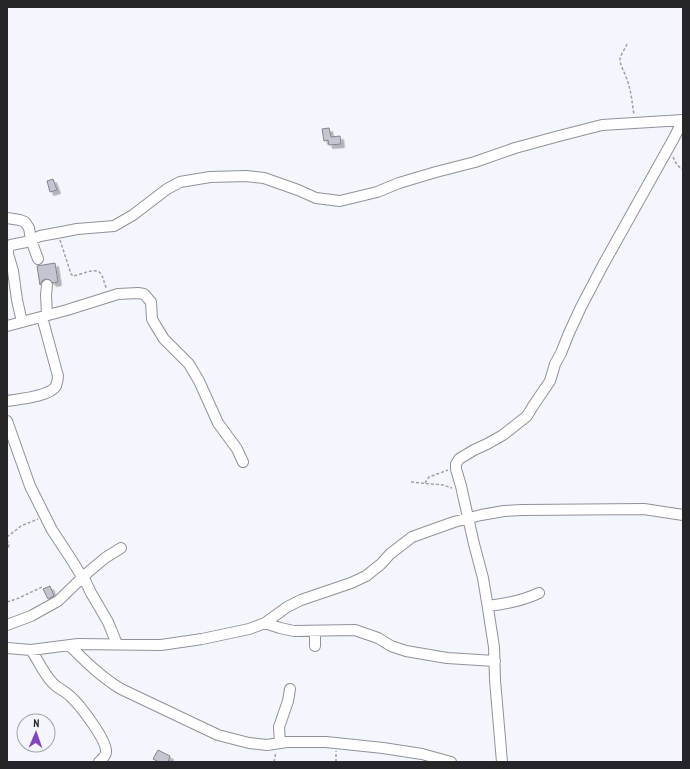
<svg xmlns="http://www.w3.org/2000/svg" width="690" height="769" font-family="'PT Sans Narrow',sans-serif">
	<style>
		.building { fill: #c3c5d0; stroke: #82848e; filter: url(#shadow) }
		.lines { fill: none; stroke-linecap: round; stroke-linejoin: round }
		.minor-casing { stroke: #90929b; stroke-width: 12 }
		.path { stroke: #9fa0a7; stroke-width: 1.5; stroke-dasharray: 3 2; stroke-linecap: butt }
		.minor { stroke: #fff; stroke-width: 10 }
	</style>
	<defs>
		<filter id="shadow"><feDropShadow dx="3.5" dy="3.5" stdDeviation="0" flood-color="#0004"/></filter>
	</defs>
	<rect width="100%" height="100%" fill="#f4f6fe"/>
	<path class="building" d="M329,128L331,137L340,136L341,144L329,145L328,140L324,141L322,129Z
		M53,179L57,190L50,192L47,181Z
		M55,263L58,282L53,283L50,280L45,279L42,281L40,285L37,266Z
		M50,586L54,596L48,599L43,589Z
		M158,750L170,756L168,762H159L153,759Z"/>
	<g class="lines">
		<g class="minor-casing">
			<path id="minor" d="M7,218L20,220L25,222L29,228L31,240L38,259
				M47,285L46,295L47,315
				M22,322L17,300L13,271L8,254V247L11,245L26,242L40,236L62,232L77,229L114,226L133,215L167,189L180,182L210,177L246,176L264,178L298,190L316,198L340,201L377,192L399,183L436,172L475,162L515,148L559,136L602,125L683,120
				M7,326L67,310L118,294L138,293L144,294L151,302L152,319L156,326L164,339L189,364L199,381L218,423L237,449L243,462
				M7,401C19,399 49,397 56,386C57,383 58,380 58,376L42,317
				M7,421L30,486L52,530L73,562L82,577
				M83,576L91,593L108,622L117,644
				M488,606C506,604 522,601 539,593
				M265,623L280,628L294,631L355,630L378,638L391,646L406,651L447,658L495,661
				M7,625L31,616L58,601L86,574L105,558L121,548
				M69,645C85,661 101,677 121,689L218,735L249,743L267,745L287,742H326L383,748L422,754L451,762
				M315,646V631
				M7,648L31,650L78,644L161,645L202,639L249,629L265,623L287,607L301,600L351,583L366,576L381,564L390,554L412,537L454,522L481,515L504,511L522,510L644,509L683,515
				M31,650C38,660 43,672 51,681C56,688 64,690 70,696C80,705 107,740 106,752C106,756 102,759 99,762
				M280,743L279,727L288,701L290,689
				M502,762L495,680L494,647L487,602L483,578L474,544L461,486L456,469V464L459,459L474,450L487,444L503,435L527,416L533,406L550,381L555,364L561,353L569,333L581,307L603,265L674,138L683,120"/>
		</g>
		<path class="path" d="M627,44C625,49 621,54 620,59C620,65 624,71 626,77C631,89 632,102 634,115
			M673,157L677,165L683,170
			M60,240L71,274L73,276C81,275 96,266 101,274C104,279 104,284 107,289
			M411,482L443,485L452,488
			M425,483L429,477L448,470
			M7,537L21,526L38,519
			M7,540L9,545L7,550
			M7,602L19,598L42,587
			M274,762L276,752
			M336,762V751"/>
		<use href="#minor" class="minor"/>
	</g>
	<rect width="690" height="769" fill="none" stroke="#26262a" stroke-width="16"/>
	<g transform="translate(36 733) rotate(2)"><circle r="19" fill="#f4f6fe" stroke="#a2a3a9"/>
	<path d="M0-3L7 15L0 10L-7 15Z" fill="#8247bd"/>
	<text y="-6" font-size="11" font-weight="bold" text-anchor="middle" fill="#26262a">N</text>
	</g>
</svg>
